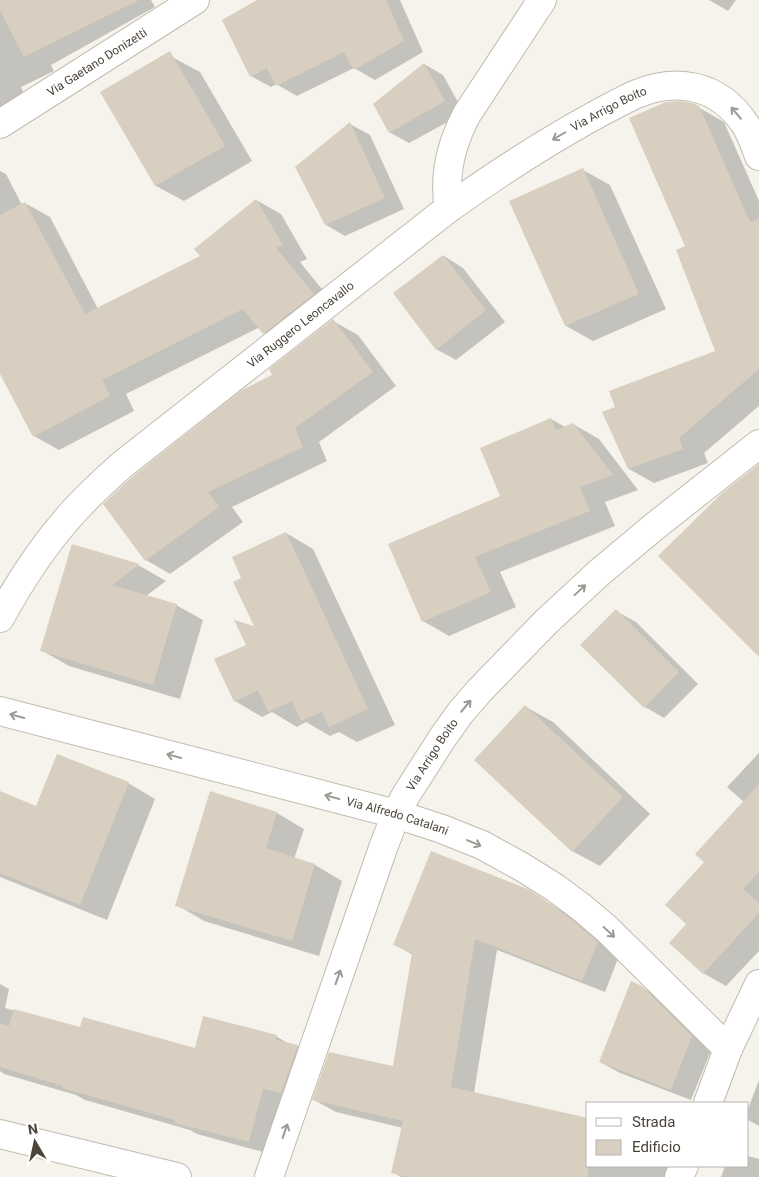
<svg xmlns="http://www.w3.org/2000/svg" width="759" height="1177" font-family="Roboto,sans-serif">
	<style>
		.shadow { fill: #0003 }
		.building { fill: #d8cfc1 }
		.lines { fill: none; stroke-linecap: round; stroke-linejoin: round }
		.minor-casing { stroke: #c2bbae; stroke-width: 30 }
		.minor { stroke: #fff; stroke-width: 28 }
		.oneway { stroke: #9c9892 }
		.labels { text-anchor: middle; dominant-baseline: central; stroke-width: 5; stroke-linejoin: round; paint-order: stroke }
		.street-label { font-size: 12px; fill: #4b4439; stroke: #fff }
	</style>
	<rect width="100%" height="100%" fill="#f6f3ec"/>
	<path class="shadow" d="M0,0H151L155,7L51,65L54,71L21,87L26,99L0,110Z
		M259,0H400L423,52L375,80L354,68L297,96L276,84L271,87L251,76Z
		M709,0H736L728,11Z
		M172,57L200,72L252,161L184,201L156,186L103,94Z
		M424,64L443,75L464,113L409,143L389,132Z
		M698,107L724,122L759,201V406L704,453L708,463L654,483L629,469L617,407L716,352L686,247Z
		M350,124L370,135L404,209L345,236L326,225Z
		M583,170L610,185L666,309L593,341L566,326Z
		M0,171L6,174L22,205L25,203L50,217L98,309L202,257L256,200L281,214L307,259L300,262L338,309L289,347L264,333L260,327L126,394L134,411L59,450L34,436L0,371Z
		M444,256L463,268L505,322L456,360L436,349Z
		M333,321L358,335L396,386L319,442L327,461L232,507L243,522L170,574L146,560L274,375Z
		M551,419L565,427L573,424L599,439L638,490L605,502L615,526L500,572L516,607L449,636L423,621Z
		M286,533L313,549L395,725L357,742L339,732L330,736L306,722L297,727L272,712L262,717L235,701L247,645L257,628Z
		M72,545L140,566L166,581L146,596L176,605L203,620L180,699L69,666L41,650Z
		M616,611L636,622L698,684L664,718L645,707Z
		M526,707L553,722L650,814L600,866L572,851Z
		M759,753V951L726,986L703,973L688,924L706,862L744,802L727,787Z
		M128,783L155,799L107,920L0,877V797L37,808Z
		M211,793L277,813L304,829L294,859L315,865L342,881L319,956L204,921L177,905Z
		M528,891L567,914L593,933L619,956L605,992L497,950L474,1093L588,1166H668L665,1177H401L393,1172L403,1128L336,1112L314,1100L394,1068L413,955L394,944Z
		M0,984L9,989L5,1008L81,1029L195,1050L276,1036L289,1044L298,1046L319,1058L270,1154L197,1134L190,1130L85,1100L76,1095L4,1074L0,1071Z
		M641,987L662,998L712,1048L691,1100L620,1073L600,1062Z
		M759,1080V1126L748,1120V1109Z
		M748,1156L759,1159V1177H721L725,1166H748Z"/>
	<path class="building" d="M0,0H139L24,57L0,10Z
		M257,0H386L404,41L354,70L344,52L276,86L267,68L250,77L222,20Z
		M170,51L225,146L155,186L100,92Z
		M424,63L445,101L389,133L373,104Z
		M680,101L692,103L699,106L750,222L759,218V369L679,438L683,449L628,469L602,412L615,407L609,391L715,351L676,250L685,246L629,118L666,102Z
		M350,122L385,198L325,225L295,167Z
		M583,168L639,294L565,326L509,201Z
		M256,199L283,245L276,248L314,294L263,334L243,309L102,380L110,396L33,437L0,374V215L25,202L85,314L200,256L194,249Z
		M443,255L486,310L436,350L393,293Z
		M333,319L373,372L295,428L303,447L208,492L219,507L145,561L103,504L133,476L242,390L272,375L269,369Z
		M551,418L556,430L573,423L613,475L580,487L590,511L475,557L491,592L422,622L388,544L500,496L480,448Z
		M759,464V657L658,556L721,494Z
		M286,532L368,709L329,727L322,712L301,721L292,701L268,712L258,690L234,702L214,659L246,645L234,620L254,626L233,582L241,578L232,557Z
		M72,544L140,564L112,585L177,604L153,685L40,651Z
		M616,609L679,672L644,708L580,645Z
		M525,705L623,797L572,852L474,760Z
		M57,754L129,782L80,905L0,873V791L36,806Z
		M759,784V872L743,889L759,903V913L703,974L669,943L686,924L665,905L704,862L695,854Z
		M210,791L277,812L266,848L315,864L292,941L175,906Z
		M431,851L528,889L545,900L571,919L598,942L582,981L475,939L451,1087L588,1118V1177H408L391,1173L403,1121L312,1100L329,1052L393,1066L412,953L393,945Z
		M631,981L642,986L692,1036L671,1090L599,1062Z
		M14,1009L80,1027L83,1017L195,1048L203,1016L277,1035L276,1040L298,1045L281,1093L263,1089L249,1142L174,1123L175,1120L62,1088L63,1086L0,1067V1023L9,1026Z"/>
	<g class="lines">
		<g class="minor-casing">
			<g id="minor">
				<path id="s1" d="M0,124L195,0"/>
				<path d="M449,208C443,174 451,144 467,114L542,0"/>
				<path id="s2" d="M0,618C21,579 45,543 75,510C90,494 106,479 123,464L449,208C508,166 569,127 634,95C676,77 718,84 745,124C751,133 755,145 759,156"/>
				<path id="s3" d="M0,711L396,814L442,829L482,845L522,867L554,887L581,907L607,929L728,1049"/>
				<path d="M708,1103L728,1049L759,984"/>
				<path d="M0,1134L177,1177"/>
				<path id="s4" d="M269,1177L383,848L396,814L406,795L443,737L461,712L480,690L546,622L600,572L655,526L759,444"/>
				<path d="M679,1177L684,1166"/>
			</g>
		</g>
		<use href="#minor" class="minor"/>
	</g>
	<defs><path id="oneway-shaft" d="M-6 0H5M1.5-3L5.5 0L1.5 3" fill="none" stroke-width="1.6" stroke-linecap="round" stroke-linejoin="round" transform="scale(1.25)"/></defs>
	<g class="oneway">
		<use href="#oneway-shaft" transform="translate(736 113) rotate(-130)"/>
		<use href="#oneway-shaft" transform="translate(559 136) rotate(150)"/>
		<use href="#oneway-shaft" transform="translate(580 590) rotate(-43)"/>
		<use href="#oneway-shaft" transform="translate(466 706) rotate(-50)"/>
		<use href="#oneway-shaft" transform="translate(17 716) rotate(-165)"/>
		<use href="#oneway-shaft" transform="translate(174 756) rotate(-165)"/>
		<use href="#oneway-shaft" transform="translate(332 797) rotate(-165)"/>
		<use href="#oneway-shaft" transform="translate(474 843) rotate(23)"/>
		<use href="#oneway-shaft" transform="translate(609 932) rotate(43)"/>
		<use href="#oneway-shaft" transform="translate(338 977) rotate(-71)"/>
		<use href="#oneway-shaft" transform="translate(285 1131) rotate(-71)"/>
	</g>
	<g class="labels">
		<g class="street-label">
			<text stroke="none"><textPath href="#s1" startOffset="115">Via Gaetano Donizetti</textPath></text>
			<text stroke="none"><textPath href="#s2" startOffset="801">Via Arrigo Boito</textPath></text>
			<text stroke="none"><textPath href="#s2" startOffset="424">Via Ruggero Leoncavallo</textPath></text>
			<text stroke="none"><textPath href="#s4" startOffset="454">Via Arrigo Boito</textPath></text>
			<text stroke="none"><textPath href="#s3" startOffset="411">Via Alfredo Catalani</textPath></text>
		</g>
	</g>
	<rect x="586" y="1102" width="162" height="65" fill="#ffffff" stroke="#b7b4b0"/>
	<rect x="596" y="1118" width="25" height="8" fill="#ffffff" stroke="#b7b4b0"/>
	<text x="632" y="1127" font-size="15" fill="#4b4439">Strada</text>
	<rect x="596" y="1140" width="25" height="15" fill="#d8cfc1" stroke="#b7b4b0"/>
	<text x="632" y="1152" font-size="15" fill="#4b4439">Edificio</text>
	<g transform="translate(35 1142) rotate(351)" stroke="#ffffff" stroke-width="4" paint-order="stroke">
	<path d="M0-4L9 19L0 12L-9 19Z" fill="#4b4439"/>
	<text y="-8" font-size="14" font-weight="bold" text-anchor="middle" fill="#4b4439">N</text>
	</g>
</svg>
